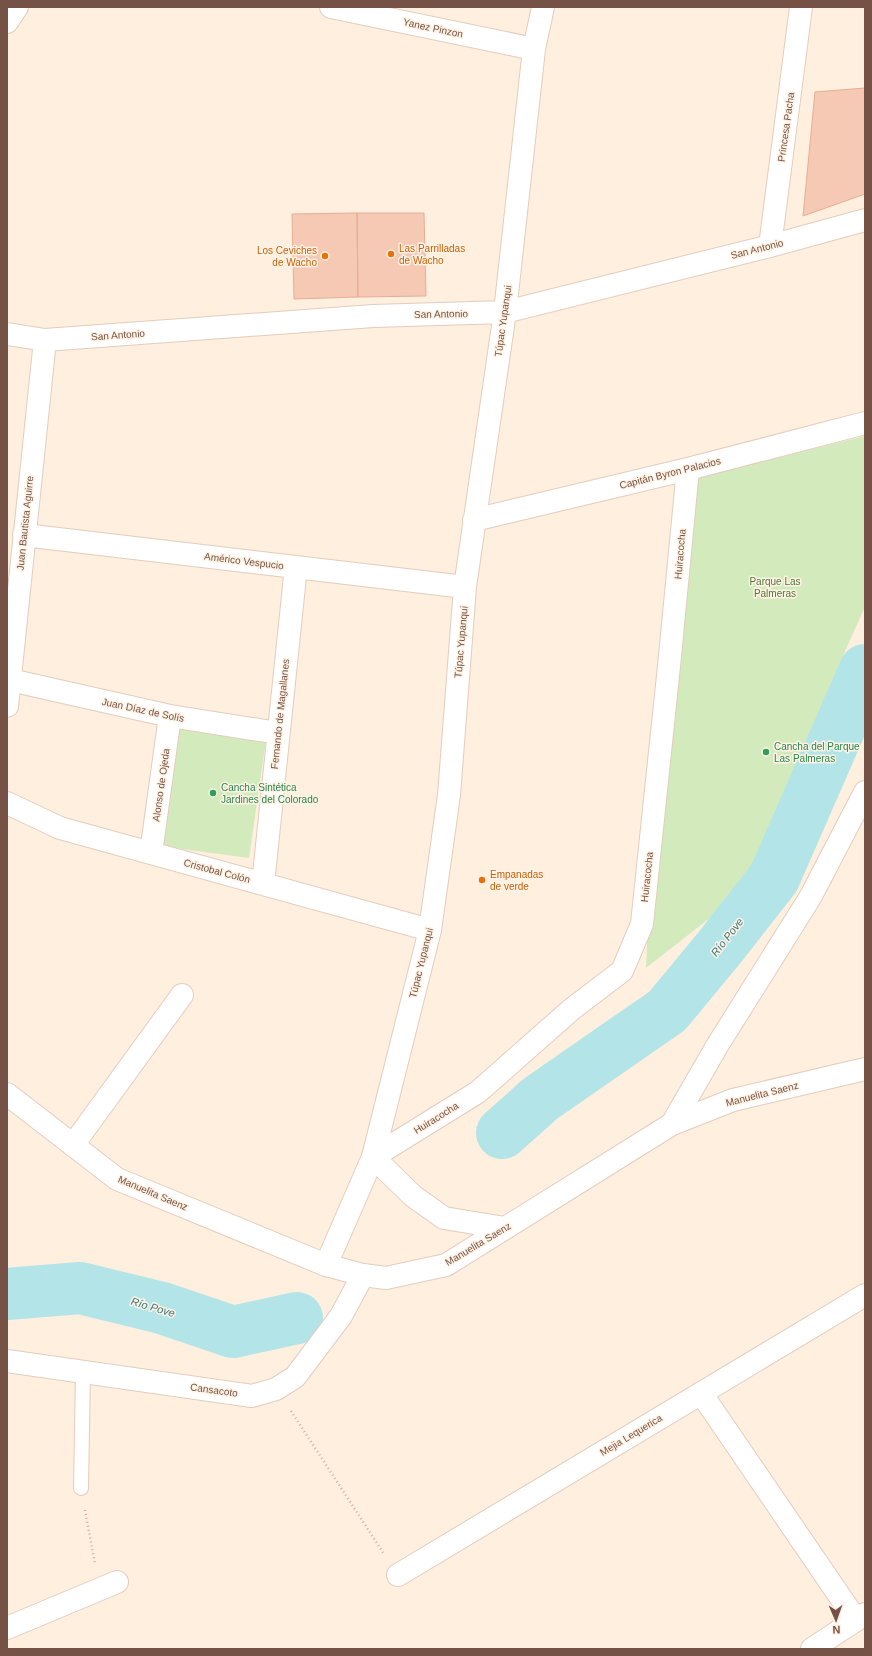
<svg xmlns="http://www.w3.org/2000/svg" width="872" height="1656" font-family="Arial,sans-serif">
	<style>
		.green { fill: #d3ebbc }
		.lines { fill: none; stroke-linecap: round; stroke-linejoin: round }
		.river { stroke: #b2e4e8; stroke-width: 52 }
		.building { fill: #f5c9b4; stroke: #e8ad93 }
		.service-casing { stroke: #e4ccbd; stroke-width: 16 }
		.minor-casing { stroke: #e4ccbd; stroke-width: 24 }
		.tertiary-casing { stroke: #e4ccbd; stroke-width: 24 }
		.path { stroke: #d9ac98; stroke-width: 2.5; stroke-dasharray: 1 3; stroke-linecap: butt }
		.service { stroke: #fff; stroke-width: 14 }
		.minor { stroke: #fff; stroke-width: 22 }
		.tertiary { stroke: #fff; stroke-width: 22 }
		.food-dot { fill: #e8710a; stroke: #fff3e5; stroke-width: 1.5 }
		.leisure-dot { fill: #2e9e5b; stroke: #fff3e5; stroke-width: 1.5 }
		.labels { text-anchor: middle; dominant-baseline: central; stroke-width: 3; stroke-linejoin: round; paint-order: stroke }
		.street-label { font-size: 10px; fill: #755245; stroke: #fff3e5 }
		.food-label { font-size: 10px; fill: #c56008; stroke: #fff3e5; text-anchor: start }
		.park-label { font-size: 10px; fill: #50753a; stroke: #fff3e5 }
		.leisure-label { font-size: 10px; fill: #27864d; stroke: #fff3e5; text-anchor: start }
		.water-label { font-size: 11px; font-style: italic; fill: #38767c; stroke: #fff3e5 }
	</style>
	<rect width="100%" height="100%" fill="#feefde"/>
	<path class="green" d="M865,436V607L846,649L756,882L646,968L648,923L695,478Z
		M178,727L266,740L249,858L160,846Z"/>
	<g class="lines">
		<path class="river" d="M502,1133L540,1099L667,1011L720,947L774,878L865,670
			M7,1294L80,1288L162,1308L233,1332L297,1318"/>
	</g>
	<path class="building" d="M865,88V194L803,216L815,92Z
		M357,213L358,297L294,299L292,214Z
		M357,213H424L426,296L358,297Z"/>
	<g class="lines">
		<g class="service-casing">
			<path id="service" d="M81,1488L83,1372"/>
		</g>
		<g class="minor-casing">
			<path id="minor" d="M331,7L534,49
				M7,22L17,7
				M770,246L801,7
				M7,334L45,340L373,316L505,312L770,246L865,220
				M474,520L688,469L865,423
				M24,535L465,587
				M10,680L170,716L278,733
				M7,706L45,340
				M7,803L60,828L430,930
				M151,853L170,716
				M263,884L296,567
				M672,1124L717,1046L811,896L865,792
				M73,1145L182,995
				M373,1157L478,1092L572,1009L622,971L642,924L669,666L688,469
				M326,1265L373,1157L430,930L449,795L465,587L505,312L534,49L543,7
				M7,1361L252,1396L276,1389L295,1377L341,1316L363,1275
				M701,1393L856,1620
				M398,1575L865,1295
				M7,1628L117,1582"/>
		</g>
		<g class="tertiary-casing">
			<path id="tertiary" d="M7,1094L117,1179L326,1265L363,1275L386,1278L446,1265L672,1124L733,1100L865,1069
				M373,1157L413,1196L444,1218L505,1228
				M812,1649L865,1614"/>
		</g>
		<path class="path" d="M291,1411L384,1554
			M85,1510L95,1564"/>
		<use href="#service" class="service"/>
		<use href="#minor" class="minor"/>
		<use href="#tertiary" class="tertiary"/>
	</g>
	<g class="food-dot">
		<circle cx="391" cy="254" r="4"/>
		<circle cx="325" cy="256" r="4"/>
		<circle cx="482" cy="880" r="4"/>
	</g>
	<g class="leisure-dot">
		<circle cx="766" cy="752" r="4"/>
		<circle cx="213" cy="793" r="4"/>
	</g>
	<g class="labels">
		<g class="street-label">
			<text transform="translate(433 28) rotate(12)">Yanez Pinzon</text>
			<text transform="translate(786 127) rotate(-82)">Princesa Pacha</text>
			<text transform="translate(757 249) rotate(-14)">San Antonio</text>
			<text transform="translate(441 314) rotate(-1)">San Antonio</text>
			<text transform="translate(503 321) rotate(-82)">Túpac Yupanqui</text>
			<text transform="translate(118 335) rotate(-4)">San Antonio</text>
			<text transform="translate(670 473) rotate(-14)">Capitán Byron Palacios</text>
			<text transform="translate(25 523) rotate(-84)">Juan Bautista Aguirre</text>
			<text transform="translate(680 554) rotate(-85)">Huiracocha</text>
			<text transform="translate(244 561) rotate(7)">Américo Vespucio</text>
			<text transform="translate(461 642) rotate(-85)">Túpac Yupanqui</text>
			<text transform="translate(143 710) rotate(12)">Juan Díaz de Solís</text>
			<text transform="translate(280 714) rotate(-84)">Fernando de Magallanes</text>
			<text transform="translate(161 785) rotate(-82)">Alonso de Ojeda</text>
			<text transform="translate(217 871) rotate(15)">Cristobal Colón</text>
			<text transform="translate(647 877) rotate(-84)">Huiracocha</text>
			<text transform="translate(421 963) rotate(-76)">Túpac Yupanqui</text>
			<text transform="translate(762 1094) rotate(-14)">Manuelita Saenz</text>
			<text transform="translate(436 1118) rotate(-32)">Huiracocha</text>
			<text transform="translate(153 1193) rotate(23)">Manuelita Saenz</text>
			<text transform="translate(478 1244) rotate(-31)">Manuelita Saenz</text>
			<text transform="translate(214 1390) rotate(8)">Cansacoto</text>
			<text transform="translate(631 1435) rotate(-31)">Mejia Lequerica</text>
		</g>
		<g class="food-label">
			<text x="399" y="248">Las Parrilladas<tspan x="399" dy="12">de Wacho</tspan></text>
			<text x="317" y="250" text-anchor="end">Los Ceviches<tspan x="317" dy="12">de Wacho</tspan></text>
			<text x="490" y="874">Empanadas<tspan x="490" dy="12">de verde</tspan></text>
		</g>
		<g class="park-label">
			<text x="775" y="581">Parque Las<tspan x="775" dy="12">Palmeras</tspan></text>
		</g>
		<g class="leisure-label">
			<text x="774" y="746">Cancha del Parque<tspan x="774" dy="12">Las Palmeras</tspan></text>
			<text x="221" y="787">Cancha Sintética<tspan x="221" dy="12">Jardines del Colorado</tspan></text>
		</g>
		<g class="water-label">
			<text transform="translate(727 937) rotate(-52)">Río Pove</text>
			<text transform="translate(153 1307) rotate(16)">Río Pove</text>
		</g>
	</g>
	<rect width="872" height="1656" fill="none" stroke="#755245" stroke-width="16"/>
	<g transform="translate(836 1620) rotate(178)" stroke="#fff3e5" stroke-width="3" paint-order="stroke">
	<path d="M0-3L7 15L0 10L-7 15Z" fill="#755245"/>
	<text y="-6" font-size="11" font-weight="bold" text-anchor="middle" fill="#755245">N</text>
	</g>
</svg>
